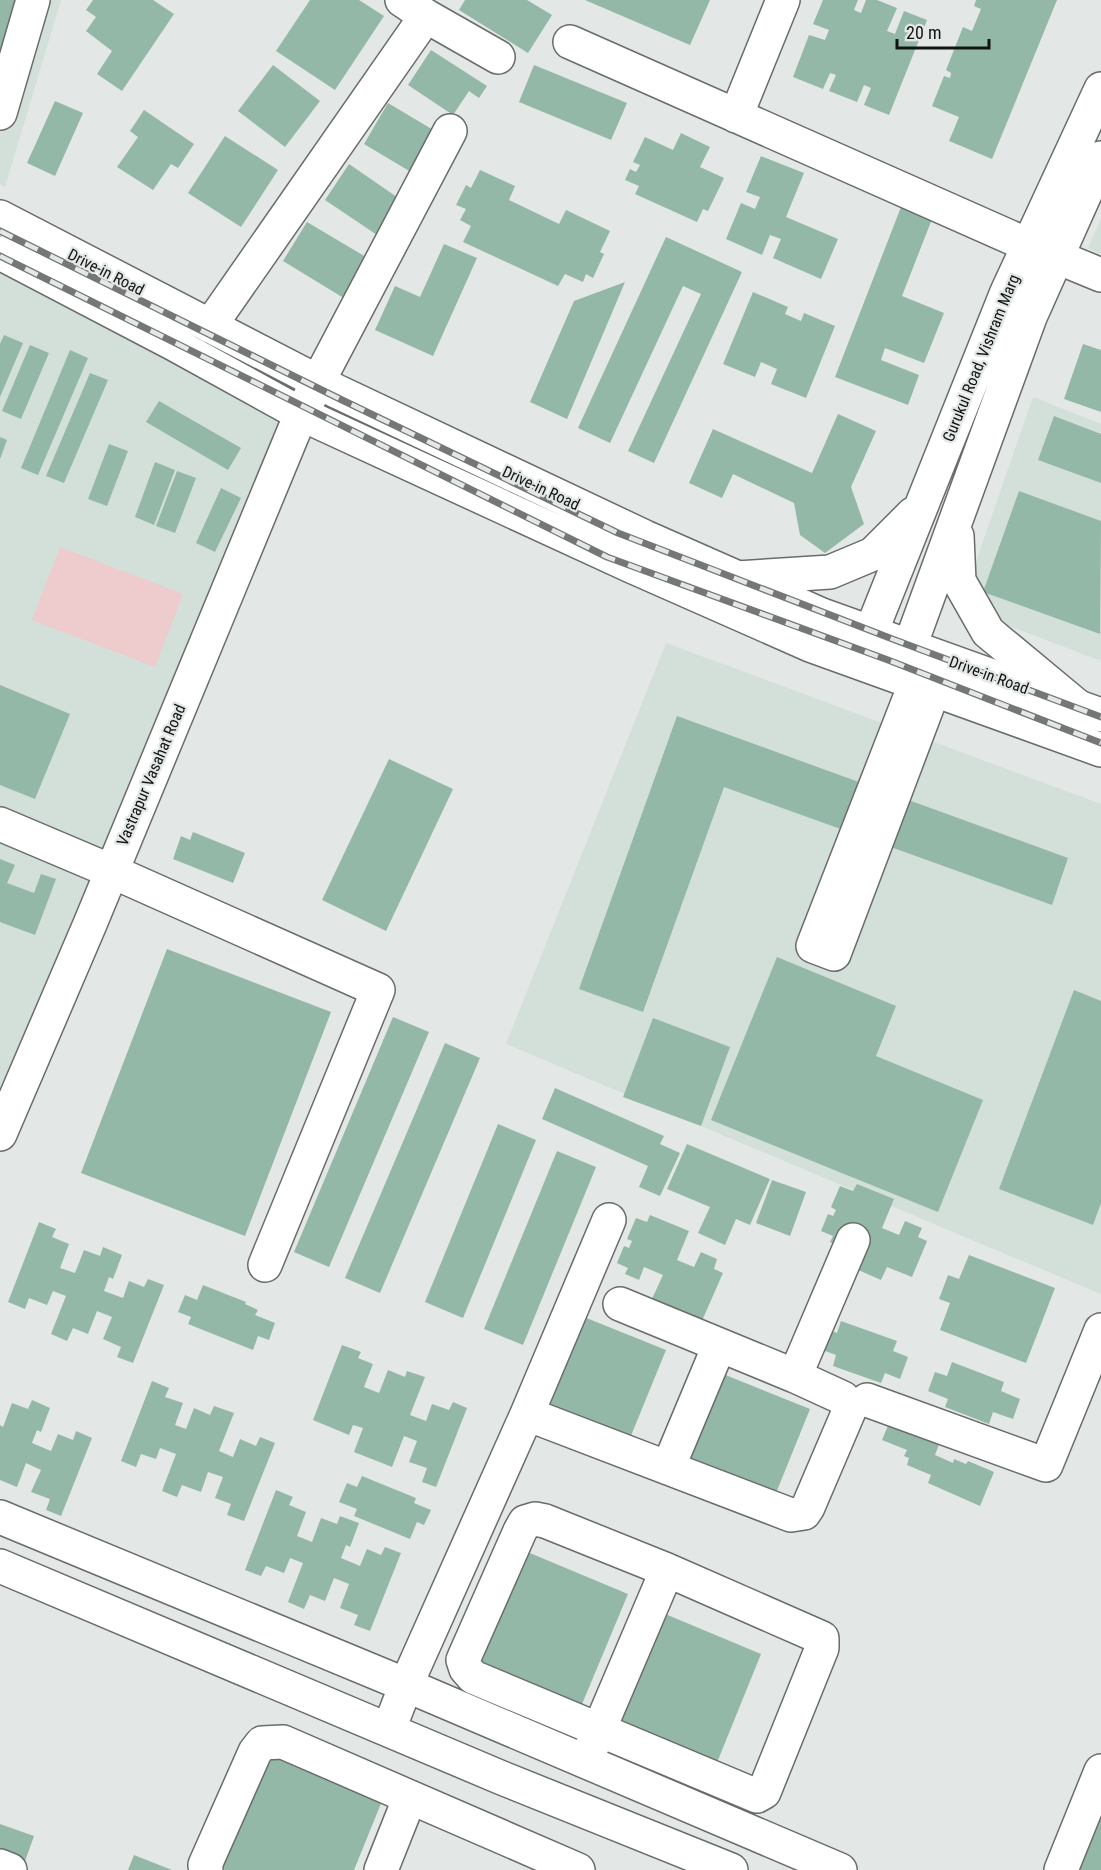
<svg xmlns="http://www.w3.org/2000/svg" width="1101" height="1870" font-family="'Roboto Condensed',sans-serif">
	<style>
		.built { fill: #d3dfd9 }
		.green { fill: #eecbcc }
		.building { fill: #94b8a8 }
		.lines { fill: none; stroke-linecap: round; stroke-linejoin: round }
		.minor-casing { stroke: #696c6b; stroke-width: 36 }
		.major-casing { stroke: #696c6b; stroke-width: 36 }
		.minor { stroke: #fff; stroke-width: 33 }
		.major { stroke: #fff; stroke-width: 33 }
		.rail-casing { stroke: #757776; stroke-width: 7 }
		.rail { stroke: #e3e7e5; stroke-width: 4.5; stroke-dasharray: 14; stroke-linecap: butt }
		.labels { text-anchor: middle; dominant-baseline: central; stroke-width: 4.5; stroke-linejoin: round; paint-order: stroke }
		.street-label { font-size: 16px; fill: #121413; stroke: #e3e7e5 }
	</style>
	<rect width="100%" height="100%" fill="#e3e7e5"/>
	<path class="built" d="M0,0H61L5,187L0,184Z
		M1101,219V254L1088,248Z
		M0,272L286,421L0,1094Z
		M1033,397L1101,424V661L994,620L969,582Z
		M666,643L1101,804V1294L506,1044Z"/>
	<path class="green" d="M60,547L183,594L155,667L32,620Z"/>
	<path class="building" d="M0,0H20L0,59Z
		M93,0H153L174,14L122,91L97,74L112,51L86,31L96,17L86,10Z
		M310,0H359L384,16L335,90L276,51Z
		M465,0H527L552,15L528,53L459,10Z
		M585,0H710L690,45Z
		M823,0H858L854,10L861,13L866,0H877L897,8L887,31L895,34L904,11L927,20L889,115L864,105L871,88L864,85L857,102L829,91L836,75L830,73L823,89L793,77L809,35L825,40L829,30L813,24Z
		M976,0H1057L992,159L949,141L959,117L932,106L944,76L950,78L951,73L946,70L963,27L972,31L981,9L974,6Z
		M431,50L487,86L479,98L469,91L453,115L408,85Z
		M273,65L320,101L285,147L238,111Z
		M534,65L627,103L611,140L519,102Z
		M55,101L83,113L55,176L27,163Z
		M388,103L445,137L421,178L364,144Z
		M144,110L194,144L178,168L171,164L153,190L117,167L138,137L130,131Z
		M681,133L710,147L700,167L724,178L708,211L703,209L697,222L635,194L639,186L625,180L630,169L636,172L640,165L633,162L645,137L673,150Z
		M225,136L278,170L241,227L188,193Z
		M761,156L804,173L786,217L838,239L821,279L773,258L781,239L770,235L762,255L726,239L741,203L755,209L760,197L746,192Z
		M349,164L410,206L386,241L325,200Z
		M480,170L515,186L509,200L559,224L566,210L610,231L600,252L604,254L593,278L586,274L583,282L565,274L558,286L463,242L471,226L460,220L466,209L456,205L466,185L471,188Z
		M901,207L932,219L902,296L944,313L924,363L885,348L881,360L919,375L908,405L835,377Z
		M307,222L371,260L347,300L283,261Z
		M666,237L742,272L654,463L628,451L701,294L683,286L610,443L578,428Z
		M444,244L477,258L433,356L375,330L395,286L420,297Z
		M625,282L567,419L530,402L574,301Z
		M753,292L788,307L785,314L801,321L804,313L835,326L806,398L771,384L777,369L761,362L755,377L723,364Z
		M4,335L23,343L0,397V344Z
		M1083,344L1101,350V412L1064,399Z
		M30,345L49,353L21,419L2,411Z
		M70,350L88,358L38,475L21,468Z
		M90,373L108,380L64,483L46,476Z
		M159,401L241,448L228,470L146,422Z
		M838,414L876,431L851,487L864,524L825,553L800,535L794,503L733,474L722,498L689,483L713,429L812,473Z
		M1054,416L1101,434V483L1038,460Z
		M0,437L7,440L0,459Z
		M109,444L128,451L107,506L88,499Z
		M155,462L175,470L154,525L135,517Z
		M177,471L196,478L175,533L156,526Z
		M221,488L241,498L215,552L196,543Z
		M1019,491L1101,521L1100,634L983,592Z
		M0,685L70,714L35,799L0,785Z
		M677,716L1068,858L1052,905L724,787L643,1012L579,989Z
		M389,759L453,789L386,931L322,900Z
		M193,832L245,853L233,883L173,859L181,836L190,840Z
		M0,859L15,865L7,883L34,893L41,874L56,879L35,935L0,922Z
		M167,949L331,1012L245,1236L81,1173Z
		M777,957L896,1006L876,1056L983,1100L938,1212L711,1120Z
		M1074,990L1101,1001V1203L1093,1225L999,1189Z
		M393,1017L429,1032L329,1267L294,1252Z
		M653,1018L730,1047L701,1126L623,1097Z
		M445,1043L480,1058L380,1293L345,1278Z
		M555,1088L664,1136L660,1144L680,1153L660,1196L639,1187L648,1166L542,1119Z
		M498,1124L536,1140L463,1318L425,1302Z
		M687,1144L770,1179L750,1225L736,1219L725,1245L698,1233L710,1207L667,1189Z
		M557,1151L596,1167L523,1345L484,1329Z
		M772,1180L806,1192L790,1236L756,1223Z
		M857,1184L894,1199L882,1228L899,1235L905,1221L922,1228L918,1237L927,1241L912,1277L887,1267L881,1280L856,1269L843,1248L830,1242L833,1236L821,1231L828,1214L833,1216L836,1210L831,1207L840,1186L853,1191Z
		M650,1215L689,1231L677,1260L694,1267L701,1252L717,1259L714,1269L723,1273L701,1323L651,1301L663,1275L644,1267L639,1280L625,1274L628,1268L617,1263L624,1246L629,1248L632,1241L627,1239L636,1218L647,1222Z
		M39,1222L56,1229L52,1237L69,1244L60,1268L75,1273L84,1250L100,1256L103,1247L122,1255L113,1279L109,1277L104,1291L123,1298L129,1281L144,1287L148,1279L164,1285L133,1363L117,1357L121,1347L103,1339L112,1317L97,1311L88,1334L73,1328L67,1341L51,1334L66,1296L53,1291L47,1305L29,1298L25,1309L8,1302Z
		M969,1255L1055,1288L1026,1363L940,1330L950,1303L939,1299L948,1275L959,1279Z
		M203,1285L246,1302L245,1304L258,1310L255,1315L275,1323L269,1340L258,1336L253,1350L188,1324L191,1317L178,1312L185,1295L197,1300Z
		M579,1315L666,1350L628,1443L541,1409Z
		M841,1321L897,1341L893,1351L908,1357L900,1379L885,1373L881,1383L833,1366L836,1355L817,1348L824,1328L837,1333Z
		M342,1345L361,1352L358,1358L373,1364L364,1387L379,1393L388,1370L405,1377L407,1371L425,1377L410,1415L426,1421L432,1404L449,1410L453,1402L467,1408L436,1487L422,1482L427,1468L409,1462L417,1441L404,1436L392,1467L354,1452L363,1428L353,1425L349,1435L313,1420Z
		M952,1362L1004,1382L1001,1391L1020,1399L1013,1419L993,1412L989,1424L945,1407L948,1399L928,1391L935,1372L947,1376Z
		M723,1374L810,1409L772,1503L685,1468Z
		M152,1381L169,1388L165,1397L183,1403L175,1425L186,1429L194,1408L210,1415L214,1406L234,1413L219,1451L233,1457L240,1439L256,1446L260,1437L275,1443L244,1521L227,1515L231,1504L215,1498L223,1477L208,1472L201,1492L182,1485L177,1497L162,1491L176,1454L160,1448L156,1459L141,1454L136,1467L121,1461Z
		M32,1400L50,1408L41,1432L37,1430L32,1443L51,1451L58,1434L73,1440L76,1431L92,1438L61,1516L46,1510L50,1499L31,1492L41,1470L26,1463L17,1487L0,1480V1425L3,1427L12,1403L28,1409Z
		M890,1421L940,1442L935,1455L953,1463L954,1459L966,1464L968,1461L994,1472L980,1506L928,1483L931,1475L907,1465L909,1458L904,1456L907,1450L882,1440Z
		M362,1476L416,1498L414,1503L431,1510L424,1525L417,1522L410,1539L354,1516L357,1509L339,1502L347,1483L357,1487Z
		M276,1490L293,1497L289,1505L306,1512L297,1536L312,1542L321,1518L337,1524L340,1516L359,1523L350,1547L346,1545L341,1558L360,1566L367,1549L381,1555L385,1547L401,1553L370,1631L354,1625L358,1615L340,1608L349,1584L334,1578L325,1601L310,1595L304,1609L288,1602L303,1563L290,1558L284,1573L266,1566L261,1576L245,1570Z
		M525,1551L628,1594L580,1709L477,1666Z
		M658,1611L761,1654L714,1770L611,1727Z
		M262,1752L382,1801L354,1870H225L215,1866Z
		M1101,1799V1870H1073Z
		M0,1824L34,1836L24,1864L0,1855Z
		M134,1855L172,1870H128Z"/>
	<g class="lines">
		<g class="minor-casing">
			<path id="minor" d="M426,16L498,57
				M570,42L1028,245L1101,275
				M0,113L33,0
				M736,116L783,0
				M210,326L426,16L402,0
				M957,536L959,581L988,632L1076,705
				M737,578L830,572L873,554L913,514
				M871,632L1007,292L1101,89
				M910,646L1030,317L1101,158
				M916,682L813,946L834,954L934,689
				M0,824L111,871L378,990L265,1265
				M0,1134L90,924L301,414L450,131
				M795,1376L853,1240
				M867,1400L1046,1465L1101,1330
				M527,1414L791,1515L804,1513L808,1507L849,1411L850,1406L843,1398L795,1376L620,1304
				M668,1468L719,1346
				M0,1517L406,1685L840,1870
				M535,1519L545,1521L667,1570L822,1638V1648L764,1792L757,1796L473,1677L466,1669L463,1660L520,1531L525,1522Z
				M0,1566L502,1778L731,1870
				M389,1729L406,1685L527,1414L609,1220
				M590,1751L667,1570
				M0,1866L10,1870
				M206,1870L205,1865L255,1752L262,1743L283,1742L578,1870
				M381,1870L410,1797
				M1061,1870L1101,1771"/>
		</g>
		<g class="major-casing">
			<path id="major" d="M0,217L336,391L645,537L822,615L1101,715
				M0,253L174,344L301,414L631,566L810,645L1101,750"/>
		</g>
		<use href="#minor" class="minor"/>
		<use href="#major" class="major"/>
		<g class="rail-casing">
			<path id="rail" d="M0,231L342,400L618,533L895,640L1101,717
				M0,256L607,557L888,660L1101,743"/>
		</g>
		<use href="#rail" class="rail"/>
	</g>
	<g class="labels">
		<g class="street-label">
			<text transform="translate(106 272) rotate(27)">Drive-in Road</text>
			<text transform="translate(981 358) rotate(-68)">Gurukul Road, Vishram Marg</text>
			<text transform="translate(541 488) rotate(25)">Drive-in Road</text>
			<text transform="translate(989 675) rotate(20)">Drive-in Road</text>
			<text transform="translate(151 775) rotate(-67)">Vastrapur Vasahat Road</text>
		</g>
	</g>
	<path d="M897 39v9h92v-9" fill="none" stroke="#121413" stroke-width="3"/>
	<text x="906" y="39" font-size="18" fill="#121413" stroke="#e3e7e5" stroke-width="4.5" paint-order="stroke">20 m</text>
</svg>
